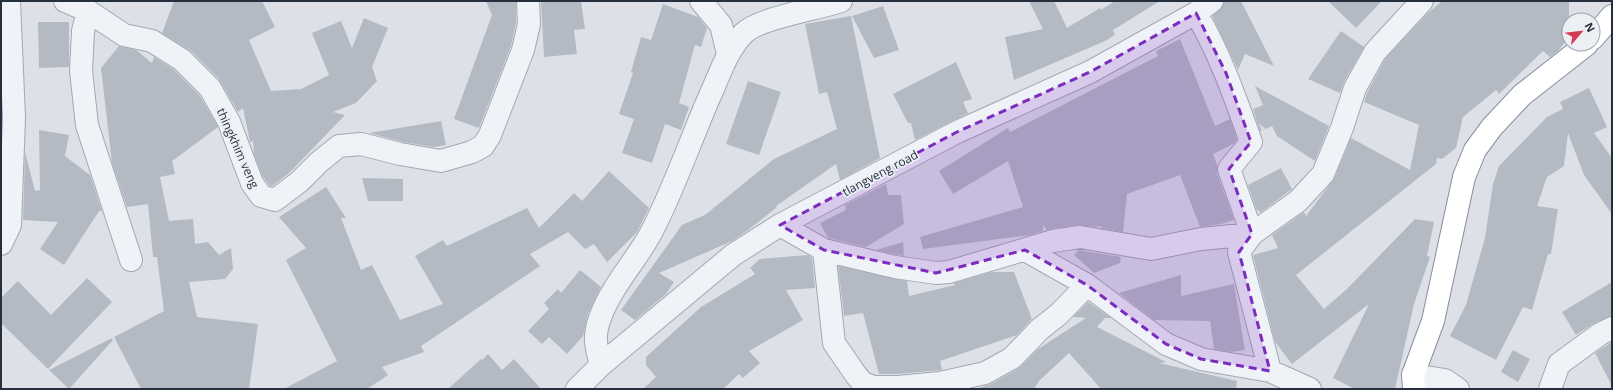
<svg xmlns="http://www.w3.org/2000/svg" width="1613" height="390" font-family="'Open Sans',sans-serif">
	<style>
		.building { fill: #b4bac4 }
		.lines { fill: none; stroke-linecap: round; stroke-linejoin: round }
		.minor-casing { stroke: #a2a8b1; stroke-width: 24 }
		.highway-casing { stroke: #848f9e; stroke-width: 24 }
		.minor { stroke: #eff2f6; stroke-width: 22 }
		.highway { stroke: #fff; stroke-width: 22 }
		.marked { fill: #7b2cbf; fill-opacity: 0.2; stroke: #7b2cbf; stroke-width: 3; stroke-dasharray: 8 5; stroke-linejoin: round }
		.labels { text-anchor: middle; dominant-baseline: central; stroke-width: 3.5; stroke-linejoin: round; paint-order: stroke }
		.street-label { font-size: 12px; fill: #262f3e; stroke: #ecf0f5 }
	</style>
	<rect width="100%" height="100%" fill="#dde1e7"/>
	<path class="building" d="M174,1H262L275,27L249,40L271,91L301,89L329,75L312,33L341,21L352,48L364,18L388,28L372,67L377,81L356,103L333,112L345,115L288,174L272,186L269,185L263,177L254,154L253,141L250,142L243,108L238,112L219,79L191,51L162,33Z
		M486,1H516V23L511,46L479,128L454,119L492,15Z
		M541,1H581L585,29L574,30L577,54L544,57Z
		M1029,1H1054L1067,28L1100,8L1101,10L1115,1H1160L1113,30L1115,35L1105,41L1014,80L1005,37L1043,29Z
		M1224,1H1241L1274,66L1245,54L1238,70L1212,16L1223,6Z
		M1328,1H1382L1356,28Z
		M1442,1H1569V42L1566,41L1558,51L1550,57L1543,51L1499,94L1496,90L1463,117L1456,148L1442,159L1437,158L1436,164L1296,275L1324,309L1348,288L1415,219L1434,222L1427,256L1430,257L1414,304L1395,389H1355L1333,378L1369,304L1292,364L1275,342L1253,255L1278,248L1272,235L1304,212L1306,216L1334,179L1351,138L1410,170L1419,125L1364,102L1367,93L1385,59L1427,14Z
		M663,4L698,17L707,28L701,47L695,45L679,103L689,107L681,130L665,124L652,163L622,153L634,119L619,114L633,73L631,72L641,37L651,40Z
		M883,6L899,50L874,58L852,16Z
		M851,16L880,158L840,180L836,164L776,206L777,207L747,231L732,241L659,273L674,282L666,294L635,320L621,310L682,225L705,215L774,159L837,129L827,92L819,94L805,24Z
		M38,22H69V67L39,68Z
		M1341,31L1364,47L1344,82L1340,93L1308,79Z
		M1180,39L1215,126L1230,119L1237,140L1233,144L1213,154L1217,165V173L1234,220L1221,224L1200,227L1180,175L1127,194L1123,232L1100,228L1102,226L1094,227L1078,225L1047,230L1043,225V231L1030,235L923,249L920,237L1023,207L1008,161L953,194L939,171L1008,128L1010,132L1158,56L1156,51Z
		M119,46L136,50L152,63L154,57L174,70L200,96L218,127L172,161L175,174L160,177L169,221L193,219L195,244L208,242L219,255L231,248L233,269L225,279L189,282L197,317L258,324L249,389H141L114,337L164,311L157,257H153L148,204L127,207L112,163L101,68Z
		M956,62L972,99L963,102L968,113L915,140L911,123H908L893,94Z
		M748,81L781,92L759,155L726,144Z
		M1255,86L1329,126L1315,161L1277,136L1272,126L1266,129L1259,124L1262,131H1260L1253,109L1263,105Z
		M1589,88L1607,127L1594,133L1612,158V214L1584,175L1568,133L1564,166L1547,177L1537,206L1558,209L1551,254H1548L1532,310L1523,307L1496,360L1450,336L1466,305L1485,238L1493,184L1499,166L1547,117L1563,109L1560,102Z
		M441,121L446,145L434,147L403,142L369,133Z
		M39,130L69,135L65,156L90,175L102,211H99L64,265L40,249L58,222L23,220L25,152L35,191L40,190Z
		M1281,168L1292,189L1260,213L1259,210L1257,211L1248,185Z
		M609,171L649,208L637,232L607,262L594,244L585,249L568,232L530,254L540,266L421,346L424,352L382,367L388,375L367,389H284L337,361L286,260L306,248L279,217L326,187L346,218H341L361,270L372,265L400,320L443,304L415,256L443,240L447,246L527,208L539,228L574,193L582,201Z
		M362,178L403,179V201H368Z
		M886,184L888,195H901L904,224L866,247L828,238L820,223L846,210L845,205Z
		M903,242L904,256L876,250Z
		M1079,250L1121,257L1120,263L1094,273L1074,255Z
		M808,255L812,258L815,288L786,290L803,320L749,351L760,363L743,378L739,374L723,389H643L656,377L646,365V357L701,307L755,274L750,268L760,259Z
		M838,266L907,281L909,296L955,285L954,283L992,272H1014L1032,319L1017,335L940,361L942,370L897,374H879L863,313L844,316Z
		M580,270L601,287L588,314L583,336L567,354L549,337L542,344L528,331L549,309L544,303L558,289L561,293Z
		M1181,275V296L1234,284L1245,350L1232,352L1214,349L1210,321L1154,320L1119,293Z
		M87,278L112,302L48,369L1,323V298L18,281L51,315Z
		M1612,282V316L1594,323L1576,335L1562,312Z
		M1088,302L1111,318H1105L1097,327L1166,362L1159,363L1237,381L1236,389H1101L1069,353L1039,381L1034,389H976L991,384L1018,369L1038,349L1086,318L1073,317Z
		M112,338L113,340L69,389L49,370Z
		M1612,342V386L1595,353Z
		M1513,350L1530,359L1518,382L1501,372Z
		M488,354L502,370L514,359L541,389H448L481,359L482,360Z"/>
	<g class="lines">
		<g class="minor-casing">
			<path id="minor" d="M65,1L88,11L124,35L152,41L182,60L210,88L229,122L252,183L261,196L275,200L299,182L319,162L339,146L361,144L400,154L441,161L472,152L483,146L490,135L523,50L529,24L528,1
				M701,1L721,25L728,54
				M88,11L83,31L81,71L87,125L131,260
				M1196,13C1220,54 1235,97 1251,142L1229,169L1252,234L1239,252L1270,371
				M780,225L824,250L895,267L936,273L949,272L1053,241L1080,237L1151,249L1201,239L1252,234L1298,201L1323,174L1342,128L1355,88L1375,52L1422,1
				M1,244L10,225L14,118L9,1
				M824,250L834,343L856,375L863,383L873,387H898L940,383L985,373L1012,358L1040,329L1059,314L1087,285
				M1025,250L1087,285L1166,344L1201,359L1270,371L1310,389
				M601,365C596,347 593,337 600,318C611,287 635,262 651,233C675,187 691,138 712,91C721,71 728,49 744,33C759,18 818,9 841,1
				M1413,375L1445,380L1458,389
				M577,389L601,365L733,255L780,225L957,132L1090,72L1196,13L1212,1
				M1550,389L1559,364L1600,334L1612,328"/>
		</g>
		<g class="highway-casing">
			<path id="highway" d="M1593,38L1612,16
				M1414,389L1413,375L1433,321L1464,177L1475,150L1492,127L1522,95L1587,44"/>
		</g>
		<use href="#minor" class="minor"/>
		<use href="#highway" class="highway"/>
	</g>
	<path class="marked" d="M1196,13L1226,73L1251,142L1229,169L1252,234L1239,252L1270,371L1201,359L1166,344L1087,285L1025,250L936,273L824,250L780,225L957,132L1090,72Z"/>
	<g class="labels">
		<g class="street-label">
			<text transform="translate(238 148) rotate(66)">thingkhim veng</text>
			<text transform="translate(880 173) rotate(-28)">tlangveng road</text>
		</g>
	</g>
	<rect width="1613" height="390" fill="none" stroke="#262f3e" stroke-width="4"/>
	<g transform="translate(1581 32) rotate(62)"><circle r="19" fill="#ecf0f5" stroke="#9da3ac"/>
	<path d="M0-3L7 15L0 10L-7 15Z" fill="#d33b55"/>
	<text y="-6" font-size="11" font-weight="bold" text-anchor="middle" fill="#262f3e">N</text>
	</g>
</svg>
